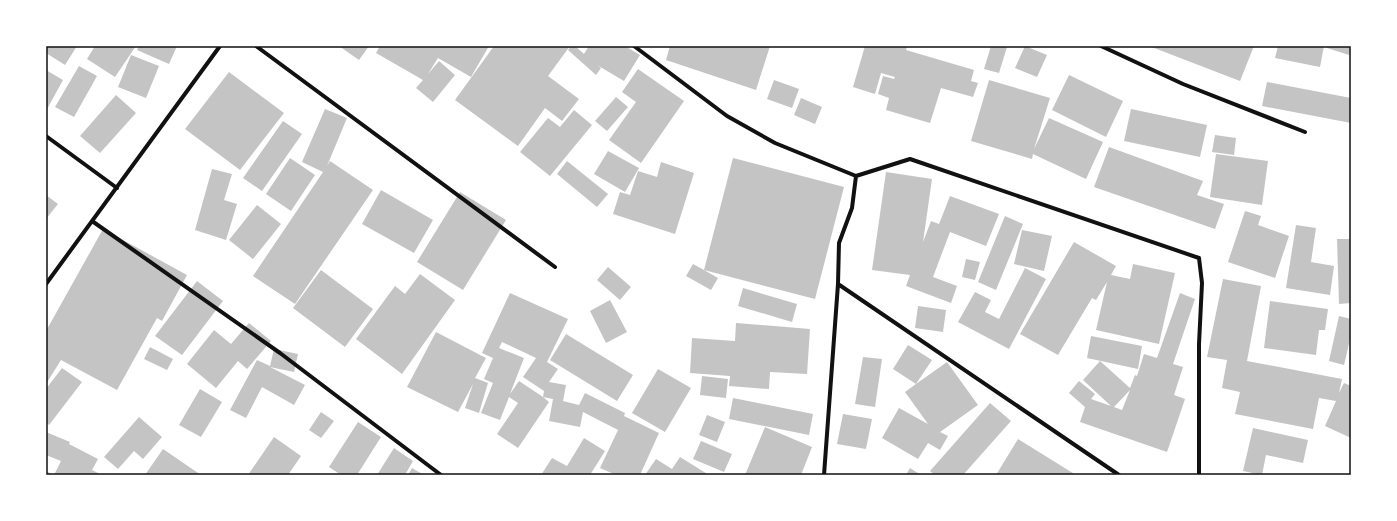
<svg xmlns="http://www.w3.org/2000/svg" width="1397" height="521" font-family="'PT Sans Narrow',sans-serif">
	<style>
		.building { fill: #c4c4c4; fill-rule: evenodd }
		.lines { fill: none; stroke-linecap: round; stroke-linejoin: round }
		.minor { stroke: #111; stroke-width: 4 }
		.neatline { fill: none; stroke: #111; stroke-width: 1.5 }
	</style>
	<rect width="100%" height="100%" fill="#fff"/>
	<path class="building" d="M46,46H77L65,65L46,53Z
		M95,46H136L115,77L87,59Z
		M139,46H177L169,64L137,50Z
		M339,46H369L359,60Z
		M380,46H489L471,77L438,58L428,74L439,61L455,75L433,102L416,88L423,80L376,53Z
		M494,46H570L548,76L579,99L562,121L545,108L518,146L455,100Z
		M571,46H575L584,54L589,46H625L640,55L624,81L597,65L601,68L596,75L568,50Z
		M670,46H770L756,90L666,60Z
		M865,46H907L906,50L974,70L971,81L978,83L973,97L941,88L930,123L886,110L889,98L878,94L883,76L894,79L895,77L881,73L875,94L853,87Z
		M991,46L1007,47L999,73L984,69Z
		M1025,46L1047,55L1037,77L1015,68Z
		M1149,46H1254L1240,81Z
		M1278,46H1324L1320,67L1275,58Z
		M1327,46H1351V48L1349,55L1327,48Z
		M131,55L159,66L146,98L118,87Z
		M79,66L97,76L74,117L55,107Z
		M638,69L684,101L641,163L609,140L636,102L622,92Z
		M46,70L63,80L46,111Z
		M229,72L284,113L240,170L185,129Z
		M1069,75L1123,101L1106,137L1052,110Z
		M774,80L799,89L792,108L767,99Z
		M989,80L1050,98L1034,149L1049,118L1103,142L1086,179L1033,154L1032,159L971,141Z
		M1267,82L1351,98V123L1262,106Z
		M116,95L136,113L100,153L80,136Z
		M616,97L628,107L607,131L595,121Z
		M801,98L822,107L815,124L794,115Z
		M325,109L347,118L327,166L330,161L373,190L295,304L253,276L323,172L302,162Z
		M1131,109L1207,125L1200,157L1124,141Z
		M574,110L592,125L550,176L520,152L548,118L560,127Z
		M283,121L302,134L262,191L243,178Z
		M1215,135L1236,138L1234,155L1212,152Z
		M1109,147L1203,181L1197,195L1224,204L1215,229L1094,187Z
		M608,151L639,168L625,192L594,174Z
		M1216,154L1268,161L1262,205L1210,197Z
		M290,158L315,175L291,211L266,194Z
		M733,158L844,187L815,299L704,270L718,278L711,290L686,276L693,264L704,270Z
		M567,161L608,194L597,207L557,174Z
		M661,162L694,173L675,234L613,214L620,192L630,195L638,171L657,177Z
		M212,169L232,174L224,200L237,204L226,240L195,230Z
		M886,172L932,179L923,242L931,221L939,224L950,196L999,214L986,246L950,232L933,277L957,286L951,303L906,286L910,275L872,270Z
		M381,190L433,220L414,253L362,224Z
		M460,192L506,220L463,290L417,262Z
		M46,195L58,204L46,219Z
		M257,205L281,224L253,259L229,240Z
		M1245,211L1261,216L1258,225L1289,236L1275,278L1228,262Z
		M1005,216L1023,224L996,290L978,282Z
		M1296,225L1316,228L1311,262L1334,266L1330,295L1286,288Z
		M103,229L187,275L162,321L157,318L117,390L61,360L46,384V331Z
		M1022,230L1052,236L1044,271L1014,264Z
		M1337,239H1351V303L1339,304Z
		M1074,242L1116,266L1111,275L1130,279L1133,264L1175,273L1159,344L1096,330L1107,282L1096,300L1092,298L1058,355L1020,334Z
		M966,259L980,262L975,280L962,277Z
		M608,267L631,287L620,300L597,280Z
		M1025,268L1046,279L1009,349L958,322L975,292L991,300L985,312L999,319Z
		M321,270L373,309L345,347L293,308Z
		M420,274L455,300L402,374L356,339L395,286L405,294Z
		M1223,279L1261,286L1247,361L1342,379L1339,393L1344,383L1351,386V438L1325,426L1336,401L1319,398L1313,429L1235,414L1240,392L1222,388L1227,360L1207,357Z
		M197,281L223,301L182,355L155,336Z
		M743,288L797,304L792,322L738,306Z
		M510,293L568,319L547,362L558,369L549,382L566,385L563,401L579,405L585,393L625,413L624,416L659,433L640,475H616L600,468L618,430L583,412L580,427L549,421L553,399L543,397L549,402L518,448L497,434L518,403L509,397L500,420L481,413L493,383L484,379L493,358L482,353ZM502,342L536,358L523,377L544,391L543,397L519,381L510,394L524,358L499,348Z
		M1180,293L1195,299L1173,364L1183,367L1174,395L1185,399L1167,452L1080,422L1085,407L1069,393L1079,381L1095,394L1091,399L1111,406L1083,380L1100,361L1130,388L1135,375L1137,376L1144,354L1157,358ZM1130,390L1122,410L1114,407Z
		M610,300L627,332L606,343L590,311Z
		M1270,301L1328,309L1325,330H1319L1316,355L1264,348Z
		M918,306L946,310L943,332L915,328Z
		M1339,316L1351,319V335L1344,365L1329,361Z
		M249,323L271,341L247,369L238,361L216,388L187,364L214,330L231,344Z
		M736,323L810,329L807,374L770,372L769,389L729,386L730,376L690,373L692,338L735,341Z
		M436,332L486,358L475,378L488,383L479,413L465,408L473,384L458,412L407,387Z
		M566,334L633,375L617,401L550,360Z
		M1091,336L1142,346L1138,369L1087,358Z
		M908,345L932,360L916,384L947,362L978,405L940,432L948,436L940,450L928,443L918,459L882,438L899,408L928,424L905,392L916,384L893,369Z
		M150,347L173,359L167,370L144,359Z
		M274,349L298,354L294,372L270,367L305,385L294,405L262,387L246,418L230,410L257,360L270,366Z
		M863,357L882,359L875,407L855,404Z
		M62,368L82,382L49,425L46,422V389Z
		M658,369L691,388L665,432L632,413Z
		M702,376L728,379L726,398L700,395Z
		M200,389L222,402L201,437L179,425Z
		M733,398L813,414L809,435L729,419Z
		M990,403L1011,421L963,475H935L930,471Z
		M321,412L334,421L321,438L309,430Z
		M843,414L872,419L866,449L837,444Z
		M707,415L725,422L717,442L699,435Z
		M139,417L162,437L143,459L134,451L118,469L104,457Z
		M358,422L381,437L357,475H341L329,467Z
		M765,427L812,447L801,475H745Z
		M1253,428L1308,440L1303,463L1266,455L1262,475L1243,471Z
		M46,432L70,442L69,444L98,459L92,470L102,475H46V471L54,475L61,461L46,455Z
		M274,437L301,456L288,475H248Z
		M584,438L605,451L590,475H541L552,458L567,466Z
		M1018,439L1076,475H996Z
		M701,441L732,454L724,472L693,459Z
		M394,448L413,461L405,475H377Z
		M163,449L201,475H145Z
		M680,457L709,475H645L656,459L672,469Z
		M412,468L424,475H408Z
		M910,468L921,475H906Z"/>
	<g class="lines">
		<path class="minor" d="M256,46L555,267
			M634,46L727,116L775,143L856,176L852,208L839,243L838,284L824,475
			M1101,46L1183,84L1305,132
			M46,136L117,188
			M856,176L910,159L1199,258L1202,283L1199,344V475
			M92,221L280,353L441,475
			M46,284L220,46
			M838,284L1119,475"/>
	</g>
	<rect width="1397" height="521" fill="none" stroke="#ffffff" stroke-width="94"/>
	<rect x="47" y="47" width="1303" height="427" class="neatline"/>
</svg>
